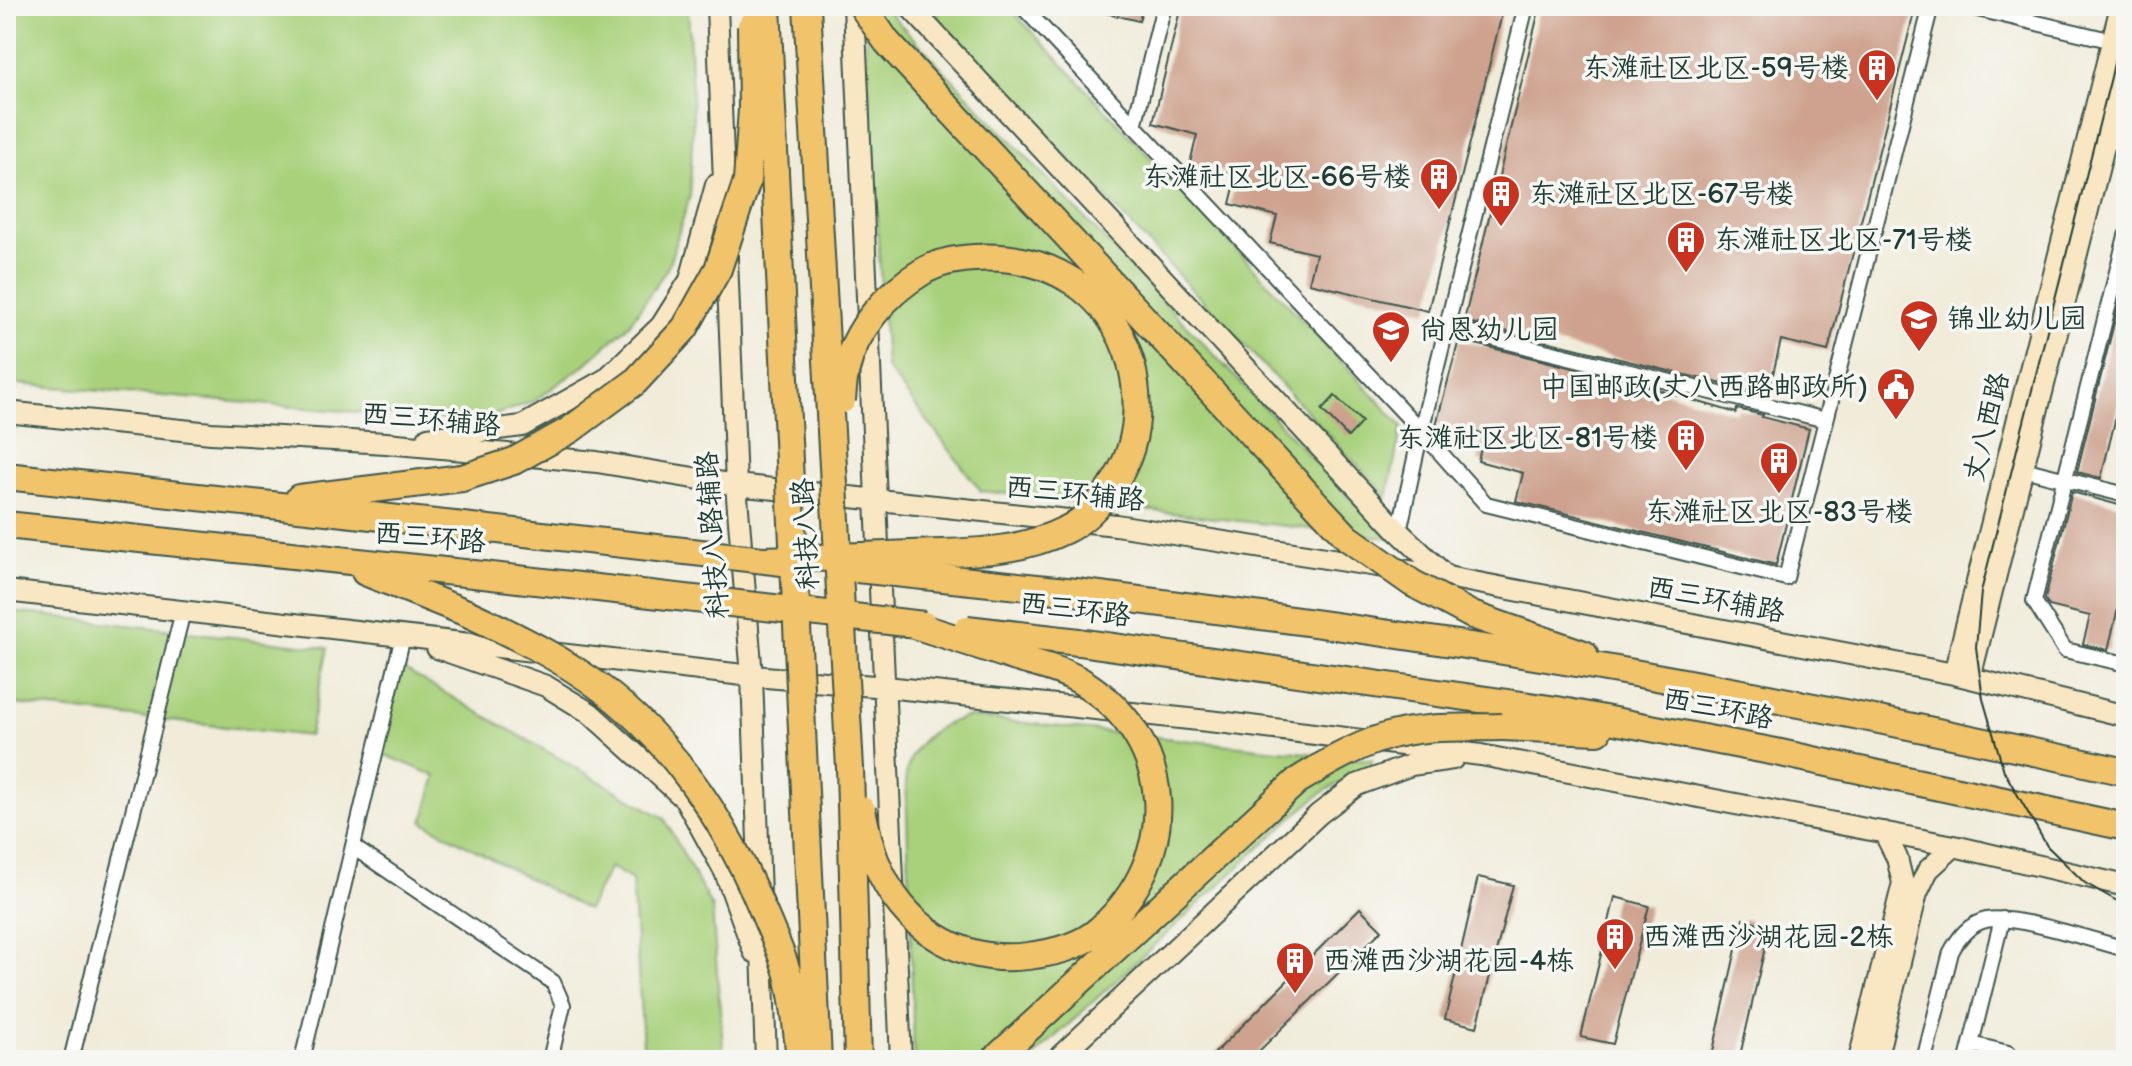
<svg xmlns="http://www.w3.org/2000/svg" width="2132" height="1066" font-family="'Balsamiq Sans','LXGW WenKai TC',sans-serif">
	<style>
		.green { fill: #a9d17c; stroke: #648758; stroke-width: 2 }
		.building { fill: #cea28e }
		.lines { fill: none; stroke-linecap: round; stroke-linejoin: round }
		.street-casing { stroke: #3e574d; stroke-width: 18 }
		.secondary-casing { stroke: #3e574d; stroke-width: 24 }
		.highway-casing { stroke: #3e574d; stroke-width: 30 }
		.street { stroke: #fff; stroke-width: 14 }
		.secondary { stroke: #f9e7c3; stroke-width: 20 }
		.highway { stroke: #f1c36a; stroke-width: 26 }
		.tram { stroke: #1f3d34; stroke-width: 2 }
		.highway-bridge-casing { stroke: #3e574d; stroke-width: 30; stroke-linecap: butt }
		.highway-bridge { stroke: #f1c36a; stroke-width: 26 }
		.labels { text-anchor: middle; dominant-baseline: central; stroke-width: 7; stroke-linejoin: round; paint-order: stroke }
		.poi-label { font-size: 28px; fill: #1f3d34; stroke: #f6f6f2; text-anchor: start }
		.street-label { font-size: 28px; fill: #1f3d34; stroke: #f6f6f2 }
	</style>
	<rect width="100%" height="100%" fill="#f6f6f2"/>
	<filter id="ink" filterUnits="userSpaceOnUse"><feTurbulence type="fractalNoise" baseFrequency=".0125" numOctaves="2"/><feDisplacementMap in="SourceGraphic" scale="16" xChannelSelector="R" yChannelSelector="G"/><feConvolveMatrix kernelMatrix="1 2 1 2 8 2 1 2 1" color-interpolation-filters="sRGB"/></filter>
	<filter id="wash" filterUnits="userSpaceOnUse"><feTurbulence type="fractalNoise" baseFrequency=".006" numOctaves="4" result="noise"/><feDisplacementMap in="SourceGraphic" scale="32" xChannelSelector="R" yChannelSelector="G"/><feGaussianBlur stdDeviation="1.8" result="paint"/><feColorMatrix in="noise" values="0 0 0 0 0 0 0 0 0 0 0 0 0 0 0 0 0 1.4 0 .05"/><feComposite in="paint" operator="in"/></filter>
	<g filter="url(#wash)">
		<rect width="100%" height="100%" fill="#f1ecda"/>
		<path class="green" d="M6,6H688L693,117L690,196L668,267L628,326L582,367L534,401L492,416L441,419L6,383Z
			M867,6H883L1388,538L981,491L886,367L866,40Z
			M942,6H1008L1402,426L1387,497L937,18Z
			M6,611L328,648L309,736L6,703Z
			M396,665L664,818L712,908L724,1060H644L632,880L610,867L587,910L423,822L436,776L378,752Z
			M967,717L1372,760V765L1323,792L1297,813L1030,1060H914L906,776C911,743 935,725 967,717Z"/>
		<g id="blocks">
			<path class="building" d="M1097,6H1143L1139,21L1097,11Z
				M1181,6H1504L1428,311L1309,283L1316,254L1270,243L1277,216L1230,204L1237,175L1190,163L1197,135L1153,123Z
				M1540,6H1903L1915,9L1828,351L1781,340L1768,395L1464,321Z
				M2121,295L2126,296V376L2101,478L2077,472Z
				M1459,340L1635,383L1736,413L1737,409L1763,415L1762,417L1809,429L1776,565L1516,501L1523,473L1478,461L1484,434L1436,425Z
				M1335,396L1362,422L1348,437L1322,410Z
				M2072,492L2126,507V575L2108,650L2083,644L2090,616L2049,606L2045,599Z
				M1478,877L1513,885L1477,1027L1445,1019Z
				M1615,897L1649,906L1613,1044L1581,1037Z
				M1360,908L1382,930L1250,1060H1208Z
				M1743,919L1770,926L1739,1060H1711Z"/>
		</g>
	</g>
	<g filter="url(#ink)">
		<use href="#blocks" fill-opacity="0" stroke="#3e574d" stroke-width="2"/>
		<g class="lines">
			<g class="street-casing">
				<path id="street" d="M1022,6L1421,431L1486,504L1786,578L1931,6
					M1965,6L2126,44
					M1134,126L1164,6
					M2126,236L2034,601L2065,650L2126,664
					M1447,327L1826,420
					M2023,469L2126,495
					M1399,532L1421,431L1526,6
					M353,847L553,982L563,1005L550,1060
					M1971,1044L2008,1053L2006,1060
					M71,1060L183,611
					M302,1060L403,636
					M1924,1060L1951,952C1959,937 1969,924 1986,920C2014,914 2095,941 2126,949
					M1967,1060L2002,919"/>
			</g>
			<g class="secondary-casing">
				<path id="secondary" d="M717,6L736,485L752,676L766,1060
					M854,6L901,1060
					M909,6L1399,532L1447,577
					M6,412L211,433L386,443L597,462L736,485L1116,525L1447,577L1954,674L2126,716
					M428,438L522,426L606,379L661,326L690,280L716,185
					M6,591L752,676L886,687L1227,723L1481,755L1954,846L2126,886
					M437,648L546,686L590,713L685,799L725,872L754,952
					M1954,674L2121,6
					M1970,678L2126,59
					M1056,1060L1319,814L1357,785L1411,765L1453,759
					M1859,1060L1903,883L1897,858L1884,832
					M1876,1060L1917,893L1928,870L1954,846"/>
			</g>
			<g class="highway-casing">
				<path id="highway" d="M6,476L454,525
					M299,498L462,478
					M6,525L483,575
					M365,572L467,613
					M1076,592C1266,616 1457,641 1645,675C1806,704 1966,737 2126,772
					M1472,615L1584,654
					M1079,642L1557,710L1776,752L2126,827
					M1502,727L1598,731"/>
			</g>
			<use href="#street" class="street"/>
			<use href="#secondary" class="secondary"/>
			<use href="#highway" class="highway"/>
			<path class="tram" d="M2126,8L2111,77L1981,592L1976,647L1983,699L2004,771L2047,846L2085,883L2126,906"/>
			<g class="highway-bridge-casing">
				<path id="highway-bridge" d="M767,6L818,1060
					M807,6L850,768L858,1060
					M862,6L887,42L1348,538L1412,583L1472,615
					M462,478L514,461L570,430L635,382L685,328L718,269L747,181L752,109L751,26
					M454,525L782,562
					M765,560C814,558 862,556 911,554C964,552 1017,554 1065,530C1094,517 1123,476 1131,447C1139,419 1138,391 1131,363C1110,290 1048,253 974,258C957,259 936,263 922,272C887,293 855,329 846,370C843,380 843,391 842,400
					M857,569L1076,592
					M483,575L924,625
					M467,613C504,630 541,648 575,670C666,728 726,820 766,918C774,937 783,956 788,975C795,1003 797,1032 800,1060
					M967,629L1079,642
					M862,810C866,827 869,846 876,862C902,926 959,965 1028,956C1053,953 1081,947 1100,929C1181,857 1177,742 1084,683C1064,670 1039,665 1016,658C980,646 943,634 907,623
					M994,1060L1297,781C1325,764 1353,747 1385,737C1423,725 1463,728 1502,727"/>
			</g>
			<use href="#highway-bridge" class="highway-bridge"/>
		</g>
	</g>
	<defs>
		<g id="building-pin" transform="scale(2)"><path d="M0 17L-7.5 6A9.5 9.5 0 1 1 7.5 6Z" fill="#c8321e" stroke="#f6f6f2"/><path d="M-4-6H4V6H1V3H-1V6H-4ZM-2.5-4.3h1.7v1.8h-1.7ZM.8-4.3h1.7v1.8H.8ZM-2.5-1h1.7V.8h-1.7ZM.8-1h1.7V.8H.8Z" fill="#fff"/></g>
		<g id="school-pin" transform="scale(2)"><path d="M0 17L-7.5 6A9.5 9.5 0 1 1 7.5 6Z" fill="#c8321e" stroke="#f6f6f2"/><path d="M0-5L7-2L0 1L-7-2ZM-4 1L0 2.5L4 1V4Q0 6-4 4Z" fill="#fff"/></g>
		<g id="civic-pin" transform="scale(2)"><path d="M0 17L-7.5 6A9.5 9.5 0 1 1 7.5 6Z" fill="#c8321e" stroke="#f6f6f2"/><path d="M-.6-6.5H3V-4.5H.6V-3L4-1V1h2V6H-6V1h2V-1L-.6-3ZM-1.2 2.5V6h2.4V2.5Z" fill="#fff"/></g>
	</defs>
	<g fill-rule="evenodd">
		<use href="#building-pin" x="1877" y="68"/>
		<use href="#building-pin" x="1439" y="177"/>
		<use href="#building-pin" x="1501" y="194"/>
		<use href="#building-pin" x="1686" y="240"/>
		<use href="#school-pin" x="1919" y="319"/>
		<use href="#school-pin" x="1391" y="330"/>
		<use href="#civic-pin" x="1896" y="387"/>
		<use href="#building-pin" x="1686" y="438"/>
		<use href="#building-pin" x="1779" y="461"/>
		<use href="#building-pin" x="1615" y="937"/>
		<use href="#building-pin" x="1295" y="961"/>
	</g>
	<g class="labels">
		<g class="poi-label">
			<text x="1849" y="68" text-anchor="end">东滩社区北区-59号楼</text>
			<text x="1411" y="177" text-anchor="end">东滩社区北区-66号楼</text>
			<text x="1529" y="194">东滩社区北区-67号楼</text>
			<text x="1714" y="240">东滩社区北区-71号楼</text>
			<text x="1947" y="319">锦业幼儿园</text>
			<text x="1419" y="330">尚恩幼儿园</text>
			<text x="1868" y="387" text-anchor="end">中国邮政(丈八西路邮政所)</text>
			<text x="1658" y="438" text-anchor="end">东滩社区北区-81号楼</text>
			<text x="1779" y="512" text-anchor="middle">东滩社区北区-83号楼</text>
			<text x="1643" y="937">西滩西沙湖花园-2栋</text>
			<text x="1323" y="961">西滩西沙湖花园-4栋</text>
		</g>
		<g class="street-label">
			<text transform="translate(431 420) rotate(5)">西三环辅路</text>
			<text transform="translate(1987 427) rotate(-76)">丈八西路</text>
			<text transform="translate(1075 494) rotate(6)">西三环辅路</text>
			<text transform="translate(806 534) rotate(-93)">科技八路</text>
			<text transform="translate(713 535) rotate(-94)">科技八路辅路</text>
			<text transform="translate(430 538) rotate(5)">西三环路</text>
			<text transform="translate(1716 600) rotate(11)">西三环辅路</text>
			<text transform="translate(1075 610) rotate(7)">西三环路</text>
			<text transform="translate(1718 709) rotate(11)">西三环路</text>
		</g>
	</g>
	<rect width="2132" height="1066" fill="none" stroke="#f6f6f2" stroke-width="32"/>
</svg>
